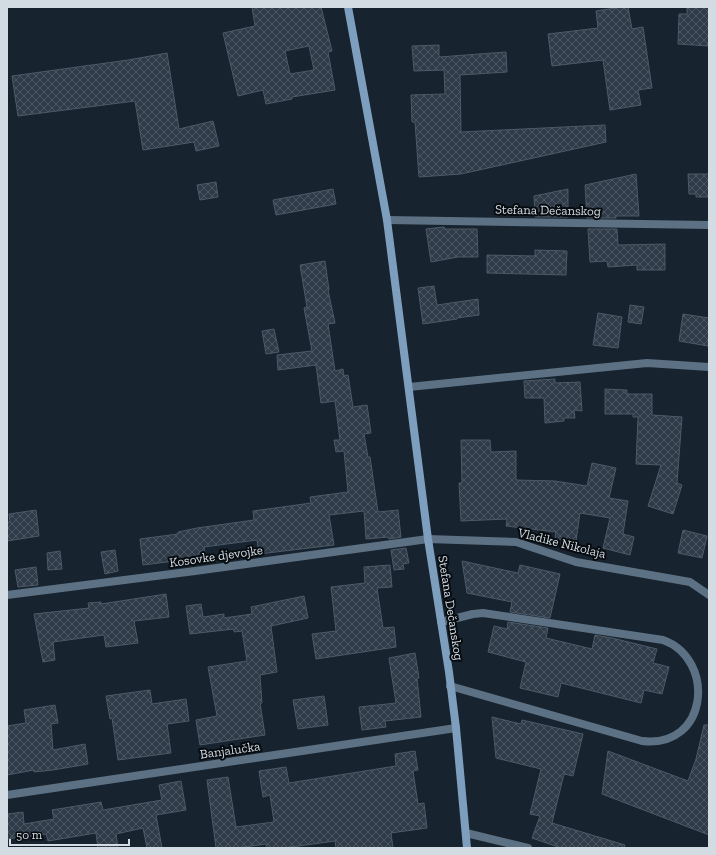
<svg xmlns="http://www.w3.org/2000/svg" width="716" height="855" font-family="'Zilla Slab',serif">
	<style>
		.building { fill: url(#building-cross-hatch); stroke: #4c5a67; fill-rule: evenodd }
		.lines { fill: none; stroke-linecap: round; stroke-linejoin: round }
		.service { stroke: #5d7184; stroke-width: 8 }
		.minor { stroke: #5d7184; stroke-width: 8 }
		.secondary { stroke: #7e9ebd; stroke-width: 8 }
		.labels { text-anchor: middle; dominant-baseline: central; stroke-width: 4; stroke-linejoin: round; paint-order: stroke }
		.street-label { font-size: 13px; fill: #d3dbe3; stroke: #070c10 }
	</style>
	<defs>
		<pattern id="building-cross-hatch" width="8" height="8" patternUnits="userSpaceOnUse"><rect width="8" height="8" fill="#2f3b48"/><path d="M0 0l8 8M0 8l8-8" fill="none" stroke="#4c5762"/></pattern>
	</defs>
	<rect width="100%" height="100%" fill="#17232e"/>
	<path class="building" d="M252,7H321L332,51L328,52L335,90L292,97V99L266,104L263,90L238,96L223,33L255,26ZM309,46L314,70L290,74L285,51Z
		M621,7H628L632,29L643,27L652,88L638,90L641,105L610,110L603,60L552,66L548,34L598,28L596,11Z
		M687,7H709V46L678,44L679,14H687Z
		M439,45V57L506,52L507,72L460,75L461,132L605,125L606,142L461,174L419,177L415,122H412L411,95L445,94L444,70L414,71L412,46Z
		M167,53L179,129L213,121L219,146L196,151L194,142L143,150L135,101L18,116L12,76L128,60Z
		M636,174L639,216H616V218H587L585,185Z
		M688,174H709V197H696V194H689Z
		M216,182L218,197L200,200L197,185Z
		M333,189L336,204L276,215L273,200Z
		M568,189V217H535L534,196Z
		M444,227L445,229H477L478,257H458L431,262L426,229Z
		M588,229H617L618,245L665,244V270H637V265L608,267L607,261L590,262Z
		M535,250L567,251L566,275L487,273V255L535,256Z
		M325,261L329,290H328L335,323L328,324L335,371L343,369L344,376L348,375L353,407L367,405L371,433L364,434L368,457H370L378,512L398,510L401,537L389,539L388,537L366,539L364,511L329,515L334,545L259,554L257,540L204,547L206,557L143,565L140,539L178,534V532L197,528L254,520L253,511L311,503L310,497L348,492L344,451L336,452L334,440H340L335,401L321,403L316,365L278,370L277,355L312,351L304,308L307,307L300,265Z
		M434,286L437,305L478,299L479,315L457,318V319L423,324L418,288Z
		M630,305L644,307L641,324L628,322Z
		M598,313L622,317L618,348L593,345Z
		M683,314L709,318L708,346L679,341Z
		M274,329L279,352L266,354L262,331Z
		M555,379V383L580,382L582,411L574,410L575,418H564V421L545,423L544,398H525L524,381Z
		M605,389L627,390V394H652V415L682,417L677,483L682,485L673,514L648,506L661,465L636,464L638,417H633V414H605Z
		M461,440H490L491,452L516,451V480L555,481L587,486L592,463L616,468L609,498L628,501L623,534L634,537L630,555L603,548L610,518L580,513L576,541L555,539L556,532L506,526L507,519L461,521L459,483H462Z
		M36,510L39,536L7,541V522H10L9,514Z
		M683,530L707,536L702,558L678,553Z
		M406,548L409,563L403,564L404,569L394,570L391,550Z
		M115,550L118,571L105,574L101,552Z
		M60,551L62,569L48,570L47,553Z
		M462,561L518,573L520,565L560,574L550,618L510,612L512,602L467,593Z
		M390,565L392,587L377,588L383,628L394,627L396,647L316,659L312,634L336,631L331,587L365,583L364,567Z
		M36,567L38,585L18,587L15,570Z
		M166,594L169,617L134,621L138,643L106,647L104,635L53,642L55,660L43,662L34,614L89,608L88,603L101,602V604Z
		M304,596L308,618L271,626L277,672L260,675L262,703H260L265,735L200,745L196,720L217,716L208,667L247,661L242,631L234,632V629L190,634L186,606L201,604L203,617L224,614V618L252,614L251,607Z
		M508,622L548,628L546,638L592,649L595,635L612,638L657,649L653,663L669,667L662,694L644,690L641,703L561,683L558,697L520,688L526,662L488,652L494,626L507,629Z
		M415,653L419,678H417L421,717L385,721L386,727L362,730L359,707L396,703L389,658Z
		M150,690L152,704L186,699L189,721L167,724L171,753L118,760L112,718L110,719L106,696Z
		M324,696L328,725L298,729L293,700Z
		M55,705L58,723L51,724L53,750L85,744L88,764L53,770L34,772V770L7,775V726L26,723L24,710Z
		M492,717L521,724L522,720L583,734L573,776L564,774L552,823L625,845L624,848H561L532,838L540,816L530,814L541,769L496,758Z
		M704,725H709V835L602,794L608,751L688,781L696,759Z
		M415,751L418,770L413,771L418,804L424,803L427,828L391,833L393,848H336L335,841L284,848H267L266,844L237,848H216L207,780L228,777L236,827L274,822L270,795L263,797L259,771L286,767L289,783L396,766L395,754Z
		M181,781L186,810L156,815L162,848H147L143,828L116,834L118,848H98L96,833L48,841L46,834L7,839V814L23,812L24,824L54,819L52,810L101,802L103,810L162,800L159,785Z"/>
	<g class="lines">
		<path class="service" d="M441,622L473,614L483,613L663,640C716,659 709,749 642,741L450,686"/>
		<path class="minor" d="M387,220L709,225
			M409,387L647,363L709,367
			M7,595L195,571L428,539L516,542L576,562L690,582L709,595
			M7,795L456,728
			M466,833L528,848"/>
		<path class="secondary" d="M348,7L387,220L428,539L449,672L456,728L467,848"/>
	</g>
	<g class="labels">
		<g class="street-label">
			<text transform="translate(548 210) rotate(1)">Stefana Dečanskog</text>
			<text transform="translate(562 543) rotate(14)">Vladike Nikolaja</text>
			<text transform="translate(216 556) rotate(-8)">Kosovke djevojke</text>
			<text transform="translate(451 608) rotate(81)">Stefana Dečanskog</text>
			<text transform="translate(230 750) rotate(-8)">Banjalučka</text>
		</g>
	</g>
	<rect width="716" height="855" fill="none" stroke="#d3dbe3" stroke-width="16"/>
	<path d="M10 839v6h119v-6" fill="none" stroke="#d3dbe3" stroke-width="2"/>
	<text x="16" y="839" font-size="12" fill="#d3dbe3" stroke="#070c10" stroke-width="3" paint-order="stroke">50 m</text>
</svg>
